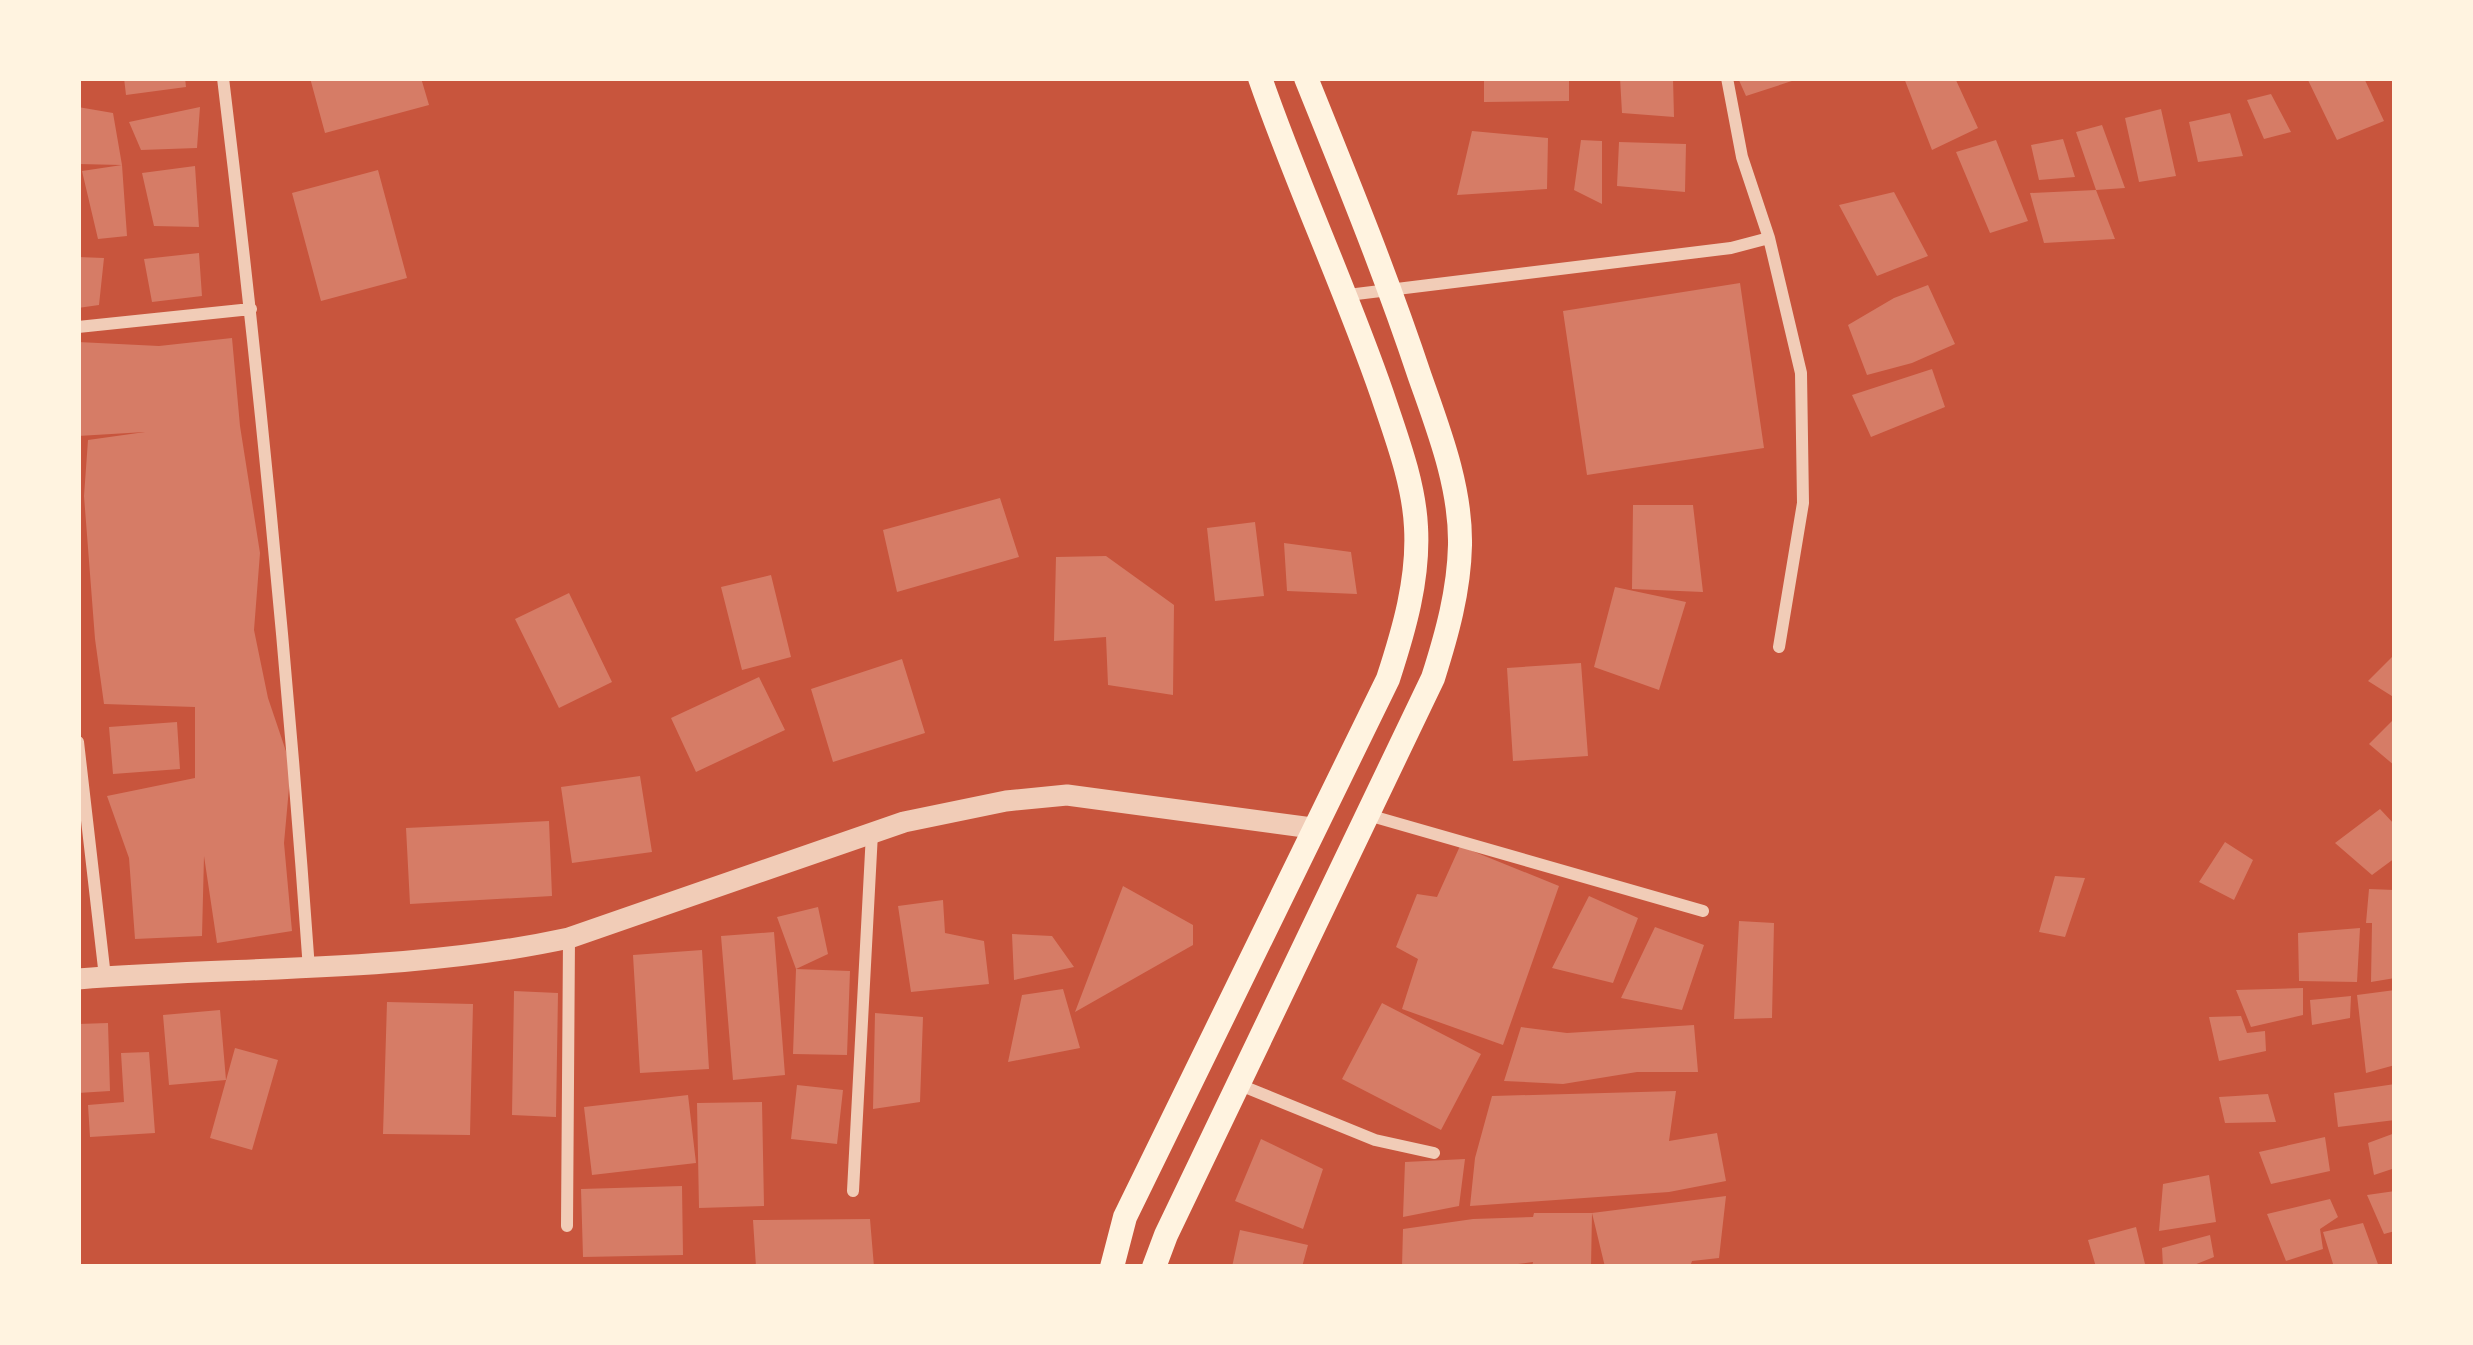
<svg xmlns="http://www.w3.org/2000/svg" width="2473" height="1345" font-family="'Alegreya Sans',sans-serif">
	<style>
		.building { fill: #d67c66 }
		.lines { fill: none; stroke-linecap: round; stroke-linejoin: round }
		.minor { stroke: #f1ccb7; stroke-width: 12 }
		.tertiary { stroke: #f1ccb7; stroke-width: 21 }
		.secondary { stroke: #fff3e0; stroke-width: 24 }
	</style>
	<rect width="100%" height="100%" fill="#c8553d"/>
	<path class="building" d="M124,78H185L186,87L126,95Z
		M310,78H421L429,105L325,133Z
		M1484,78H1569V101L1484,102Z
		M1620,78H1673L1674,117L1622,113Z
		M1738,78H1798V79L1746,96Z
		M1904,78H1955L1978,128L1932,150Z
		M2307,78H2364L2384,121L2337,140Z
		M2271,94L2291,132L2264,139L2247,100Z
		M78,107L113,113L122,165L127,236L98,239L82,171L122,165L78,164Z
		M200,107L197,148L141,150L129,122Z
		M2161,109L2176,176L2139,182L2125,118Z
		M2230,113L2243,156L2198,162L2189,122Z
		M2102,125L2125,188L2096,190L2076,132Z
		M1472,131L1548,138L1547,189L1457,195Z
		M2063,139L2075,177L2039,180L2031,145Z
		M1581,140L1602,141V204L1574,190Z
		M1996,140L2028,221L1990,233L1956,152Z
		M1619,142L1686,144L1685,192L1617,186Z
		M195,166L199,227L154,226L142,173Z
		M378,170L407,278L321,301L292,193Z
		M2096,190L2115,239L2044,243L2030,193Z
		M1894,192L1928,256L1877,276L1839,205Z
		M199,253L202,296L152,302L144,259Z
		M78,257L104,258L99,305L78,308Z
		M1740,283L1764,448L1587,475L1563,311Z
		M1928,285L1955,344L1912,363L1867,375L1848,325L1894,298Z
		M232,338L240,426L260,553L254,630L268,698L291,766L284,843L292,931L217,943L204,856L202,936L135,939L129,858L107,796L195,778V707L104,704L95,639L84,496L88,440L145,432L78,436V342L159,346Z
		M1932,369L1945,407L1871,437L1852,395Z
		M1000,498L1019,557L897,592L883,530Z
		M1633,505H1693L1703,592L1632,589Z
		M1255,522L1264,596L1215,601L1207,528Z
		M1284,543L1351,552L1357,594L1287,591Z
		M1106,556L1174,605L1173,695L1108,685L1106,637L1054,641L1056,557Z
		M771,575L791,657L742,670L721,587Z
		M1615,587L1686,602L1659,690L1594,667Z
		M569,593L612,682L559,708L515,619Z
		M2392,657L2395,660V698L2368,681Z
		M902,659L925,733L833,762L811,689Z
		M1581,663L1588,756L1513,761L1507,668Z
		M759,677L785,730L696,772L671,718Z
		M2395,718V766L2369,744Z
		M177,722L180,769L113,774L109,727Z
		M640,776L652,852L572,863L561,787Z
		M2380,809L2395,825V858L2372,875L2335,843Z
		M549,821L552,896L410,904L406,828Z
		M2225,842L2253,860L2234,900L2199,882Z
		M1460,846L1559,886L1503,1045L1402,1009L1418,959L1396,947L1417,894L1437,897Z
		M2055,876L2085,878L2065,937L2039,932Z
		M1123,886L1193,925V945L1075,1012Z
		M2369,889L2395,890V978L2371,982L2372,923H2366Z
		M1589,896L1638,918L1613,983L1552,968Z
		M943,900L945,933L984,941L989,984L911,992L898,906Z
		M818,907L828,954L796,969L777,917Z
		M1739,921L1774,923L1772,1018L1734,1019Z
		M1655,927L1704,945L1682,1010L1621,998Z
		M2360,928L2357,982L2299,981L2298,933Z
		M774,932L785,1075L733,1080L721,936Z
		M1012,934L1052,936L1074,967L1014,980Z
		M702,950L709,1069L640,1073L633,955Z
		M796,969L850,971L847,1055L793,1054Z
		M2303,988V1015L2251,1027L2236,990Z
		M1063,989L1080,1048L1008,1062L1022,995Z
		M2395,990V1065L2366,1073L2357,995Z
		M514,991L558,993L556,1117L512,1115Z
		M2351,996L2350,1018L2312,1025L2310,1000Z
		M387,1002L473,1004L470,1135L383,1134Z
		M1382,1003L1481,1054L1441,1130L1342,1079Z
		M220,1010L226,1080L169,1085L163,1015Z
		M875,1013L923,1017L920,1102L873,1109Z
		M2241,1016L2247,1033L2265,1031L2266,1051L2219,1061L2209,1017Z
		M108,1023L110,1091L78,1093V1024Z
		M1694,1025L1698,1072H1637L1563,1084L1504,1081L1521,1027L1567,1033Z
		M235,1048L278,1060L252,1150L210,1138Z
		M149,1052L155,1133L90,1137L88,1105L124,1102L121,1053Z
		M2395,1084V1120L2338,1127L2334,1093Z
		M797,1085L843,1090L837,1144L791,1139Z
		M1676,1091L1669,1141L1717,1133L1726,1181L1669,1192L1470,1206L1475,1158L1492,1096Z
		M2268,1094L2276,1122L2225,1123L2219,1097Z
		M688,1095L696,1163L592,1175L584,1107Z
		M762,1102L764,1206L699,1208L697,1103Z
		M2395,1133V1168L2374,1175L2368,1143Z
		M2325,1137L2330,1171L2271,1184L2259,1152Z
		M1261,1139L1323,1169L1303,1229L1235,1201Z
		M1465,1159L1459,1206L1403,1217L1405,1162Z
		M2209,1175L2216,1222L2159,1231L2163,1184Z
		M682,1186L683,1255L583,1257L581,1189Z
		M2395,1191V1231L2384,1234L2367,1195Z
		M1726,1196L1719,1258L1692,1261L1690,1267H1605L1592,1213Z
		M2330,1199L2338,1217L2320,1229L2323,1249L2286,1261L2267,1214Z
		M1534,1213H1592L1591,1267H1532L1533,1262L1494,1267H1402L1403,1229L1473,1219L1533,1217Z
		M870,1219L874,1267H756L753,1220Z
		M2363,1223L2379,1267H2334L2323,1232Z
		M2136,1227L2145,1264L2096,1267L2088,1240Z
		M1240,1230L1308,1245L1302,1267H1232Z
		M2210,1235L2214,1257L2189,1267H2163L2162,1248Z"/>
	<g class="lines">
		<path class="minor" d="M223,78C259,374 288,671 309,969
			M1727,78L1742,157L1769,238L1801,373L1803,503L1779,647
			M1348,295L1731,248L1769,238
			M78,327L251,309
			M78,742L105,977
			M1368,815L1703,911
			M1240,1085L1375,1140L1434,1153
			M853,1191L872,833
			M567,1226L569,938"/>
		<path class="tertiary" d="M78,979C241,966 408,973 569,938L904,822L1006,801L1067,795L1312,828"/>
		<path class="secondary" d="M1112,1267L1125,1217L1388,679C1404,630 1419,579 1416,527C1414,483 1396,436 1382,394C1345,287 1297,185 1260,78
			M1154,1267L1166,1235L1433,678C1447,634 1459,591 1460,545C1461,487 1439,431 1420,377C1386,275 1346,177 1306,78"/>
	</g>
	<rect width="2473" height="1345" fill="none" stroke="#fff3e0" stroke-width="162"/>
</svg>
